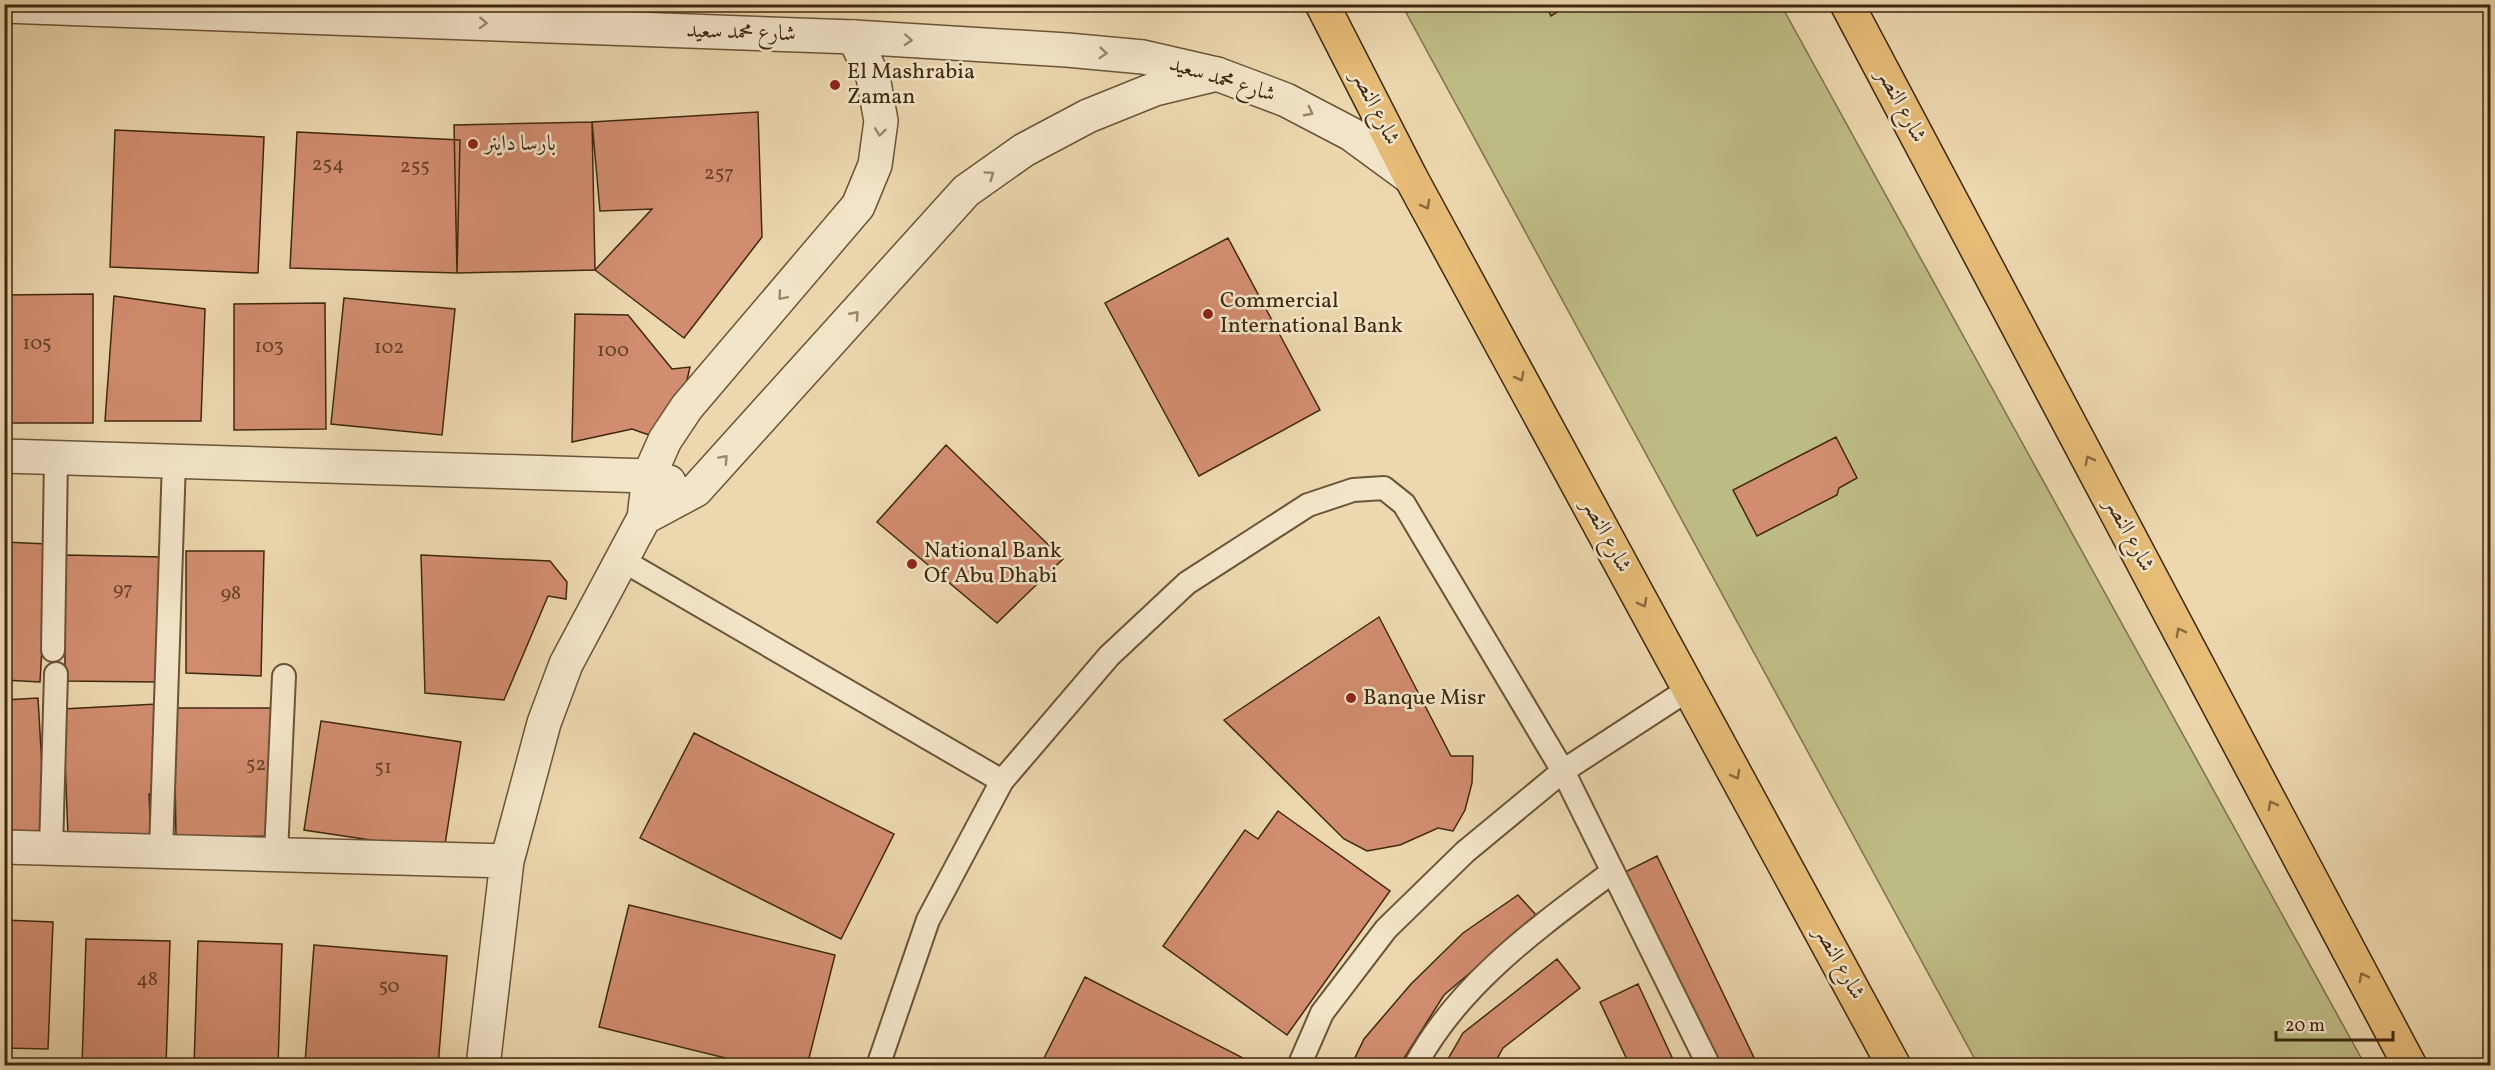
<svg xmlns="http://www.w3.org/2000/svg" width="2495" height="1070" font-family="Vollkorn,Amiri,serif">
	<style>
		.green { fill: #bebc85; stroke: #7e724a; stroke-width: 1.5 }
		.building { fill: #d28d70; stroke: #3f280f; stroke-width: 1.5 }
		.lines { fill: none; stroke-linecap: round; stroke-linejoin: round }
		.service-casing { stroke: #6a5437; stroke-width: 26 }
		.minor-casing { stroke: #6a5437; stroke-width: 36 }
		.tertiary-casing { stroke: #6a5437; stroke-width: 36 }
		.primary-casing { stroke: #3f280f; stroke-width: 36 }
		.service { stroke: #f3e5ca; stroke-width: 22 }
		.minor { stroke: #f3e5ca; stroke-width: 33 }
		.tertiary { stroke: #f3e5ca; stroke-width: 33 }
		.primary { stroke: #e6bc77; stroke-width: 33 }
		.oneway { stroke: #99866c }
		.oneway2 { stroke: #8a6b3e }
		.poi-dot { fill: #8f2418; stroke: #f3e5ca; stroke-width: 2 }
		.labels { text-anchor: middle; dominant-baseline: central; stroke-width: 5; stroke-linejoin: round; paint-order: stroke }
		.number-label { font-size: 20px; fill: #644127 }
		.street-label { font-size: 22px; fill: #3f280f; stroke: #f3e5ca }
		.poi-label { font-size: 22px; fill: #3f280f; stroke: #f3e5ca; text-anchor: start }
	</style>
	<rect width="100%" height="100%" fill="#ecd7ae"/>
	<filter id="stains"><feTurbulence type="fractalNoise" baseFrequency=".00333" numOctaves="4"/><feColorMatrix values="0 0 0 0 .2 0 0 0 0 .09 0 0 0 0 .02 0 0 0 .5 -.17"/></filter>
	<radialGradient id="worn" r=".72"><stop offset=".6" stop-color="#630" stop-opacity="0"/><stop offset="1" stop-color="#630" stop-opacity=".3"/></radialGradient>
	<path class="green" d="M1402,5H1781L2365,1065H1978Z"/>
	<path class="building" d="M1545,4H1570L1551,16Z
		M758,112L762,237L684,338L595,270L652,209L600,211L592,122Z
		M592,122L595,270L457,273L454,125Z
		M115,130L264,137L258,273L110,267Z
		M297,132L460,140L457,273L290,268Z
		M1228,238L1320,410L1199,476L1105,303Z
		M93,294V423H4V295Z
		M114,296L205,309L201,421H105Z
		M344,298L455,309L442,435L331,424Z
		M325,303L326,429L234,430V304Z
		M575,314L628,315L672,369L690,367L683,398L652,436L632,429L572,442Z
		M1836,437L1857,478L1839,488L1837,495L1757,536L1733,490Z
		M946,445L1063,559L997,623L877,522Z
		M4,542L48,544L40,682L4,680Z
		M186,551H264L261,676L186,673Z
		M65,555L163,557L158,682L65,681Z
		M421,555L550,561L567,582L566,599L548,596L504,700L425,693Z
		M1379,617L1451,756H1473L1472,783L1465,810L1453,831L1438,828L1400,845L1367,851L1344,839L1224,720Z
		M38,698L46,837L4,839V700Z
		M157,704L160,794H149L151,842L68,836L63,709Z
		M174,708H271L268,836L176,838Z
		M321,721L461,742L444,851L304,830Z
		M694,733L894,834L841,939L640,838Z
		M1278,811L1390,891L1287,1035L1163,946L1245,830L1258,839Z
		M1657,856L1758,1066H1714L1621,874Z
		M1518,895L1537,916L1444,995L1399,1066H1351L1364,1039L1411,984L1463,933Z
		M629,905L835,955L807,1066H758L599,1027Z
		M4,920L53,922L48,1049L4,1048Z
		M86,939L170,941L166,1066H82Z
		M198,941L282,944L278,1066H194Z
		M314,945L447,956L438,1066H335L305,1063Z
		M1557,959L1580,988L1503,1048L1493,1066H1444L1463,1033Z
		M1085,977L1245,1059L1242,1066H1040Z
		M1638,984L1676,1066H1630L1600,1002Z"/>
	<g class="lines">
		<g class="service-casing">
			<path id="service" d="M622,560L1002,781
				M53,650L56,457
				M51,849L56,674
				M161,851L174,461
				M276,854L284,676
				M878,1066L928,920L1002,781L1109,656L1187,583L1308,505L1353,490L1384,488L1404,504L1563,771L1709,1066
				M1299,1066L1322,1013L1386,929L1465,852L1563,771L1689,689
				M1415,1066C1459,983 1539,927 1612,872"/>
		</g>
		<g class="minor-casing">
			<path id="minor" d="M4,456L649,476L669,482
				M644,518L696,490L966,191L1024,150L1088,116L1155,89L1217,74
				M4,847L507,861
				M483,1066L507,861L544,723L566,664L644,518L649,476L665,440L687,407L858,206L875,165L881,121L873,77L854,37"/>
		</g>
		<g class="tertiary-casing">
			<path id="tertiary" d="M4,6L854,37L1067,50L1143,57L1217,74L1286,100L1351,134L1411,178"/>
		</g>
		<g class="primary-casing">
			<path id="primary" d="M1322,4L1411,178L1894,1066
				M1847,4L2410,1066"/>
		</g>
		<use href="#service" class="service"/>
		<use href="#minor" class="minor"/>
		<use href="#tertiary" class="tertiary"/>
		<use href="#primary" class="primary"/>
	</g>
	<defs><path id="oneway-chevron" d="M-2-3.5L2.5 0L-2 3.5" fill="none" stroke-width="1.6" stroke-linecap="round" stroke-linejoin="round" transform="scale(1.5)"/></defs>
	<g class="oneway">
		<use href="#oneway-chevron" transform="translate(483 23) rotate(2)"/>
		<use href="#oneway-chevron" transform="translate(908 40) rotate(3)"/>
		<use href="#oneway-chevron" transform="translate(1103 53) rotate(5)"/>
		<use href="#oneway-chevron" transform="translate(1309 112) rotate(28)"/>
		<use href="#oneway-chevron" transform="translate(880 132) rotate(97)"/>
		<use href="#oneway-chevron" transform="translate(990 175) rotate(-35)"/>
		<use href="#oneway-chevron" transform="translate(782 296) rotate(131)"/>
		<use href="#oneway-chevron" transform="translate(855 315) rotate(-48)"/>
		<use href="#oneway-chevron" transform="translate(724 459) rotate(-47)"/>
	</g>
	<g class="oneway2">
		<use href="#oneway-chevron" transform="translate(1426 205) rotate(61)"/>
		<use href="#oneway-chevron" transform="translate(1520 377) rotate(62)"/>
		<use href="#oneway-chevron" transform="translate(2089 460) rotate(-118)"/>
		<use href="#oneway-chevron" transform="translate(1643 603) rotate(62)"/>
		<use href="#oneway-chevron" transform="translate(2180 632) rotate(-118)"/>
		<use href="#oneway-chevron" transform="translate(1736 775) rotate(61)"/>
		<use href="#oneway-chevron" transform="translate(2272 805) rotate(-118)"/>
		<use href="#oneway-chevron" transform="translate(2363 977) rotate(-118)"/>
	</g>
	<g class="poi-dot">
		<circle cx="835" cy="85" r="6"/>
		<circle cx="473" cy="144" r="6"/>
		<circle cx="1208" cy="314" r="6"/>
		<circle cx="912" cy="564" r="6"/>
		<circle cx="1351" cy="698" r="6"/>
	</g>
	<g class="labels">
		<g class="number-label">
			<text x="328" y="165">254</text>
			<text x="415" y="167">255</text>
			<text x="719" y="174">257</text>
			<text x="37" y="344">105</text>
			<text x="269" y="347">103</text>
			<text x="389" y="348">102</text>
			<text x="613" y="351">100</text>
			<text x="123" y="590">97</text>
			<text x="231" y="594">98</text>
			<text x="256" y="765">52</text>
			<text x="383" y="768">51</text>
			<text x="147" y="980">48</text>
			<text x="389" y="987">50</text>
		</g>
		<g class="street-label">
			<text transform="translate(741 33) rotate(2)">شارع محمد سعيد</text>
			<text transform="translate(1222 80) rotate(17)">شارع محمد سعيد</text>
			<text transform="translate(1901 106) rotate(62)">شارع النصر</text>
			<text transform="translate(1375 108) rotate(63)">شارع النصر</text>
			<text transform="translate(2129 535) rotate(62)">شارع النصر</text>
			<text transform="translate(1606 536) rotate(62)">شارع النصر</text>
			<text transform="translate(1839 963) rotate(61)">شارع النصر</text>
		</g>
		<g class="poi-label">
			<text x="847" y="72">El Mashrabia<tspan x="847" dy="25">Zaman</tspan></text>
			<text x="485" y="144">بارسا داينر</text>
			<text x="1220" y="301">Commercial<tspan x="1220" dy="25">International Bank</tspan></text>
			<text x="924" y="551">National Bank<tspan x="924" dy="25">Of Abu Dhabi</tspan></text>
			<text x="1363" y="698">Banque Misr</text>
		</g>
	</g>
	<rect width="2495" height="1070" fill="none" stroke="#ecd7ae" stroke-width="24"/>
	<rect x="6" y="6" width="2483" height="1058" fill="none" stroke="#3f280f" stroke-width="3"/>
	<rect x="12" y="12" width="2471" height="1046" fill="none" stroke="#3f280f" stroke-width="1.5"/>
	<path d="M2276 1031v9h117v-9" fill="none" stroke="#3f280f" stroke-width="3"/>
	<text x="2285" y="1031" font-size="18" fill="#3f280f" stroke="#f3e5ca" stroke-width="4.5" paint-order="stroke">20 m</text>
	<rect width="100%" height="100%" filter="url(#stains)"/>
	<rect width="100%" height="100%" fill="url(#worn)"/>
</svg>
